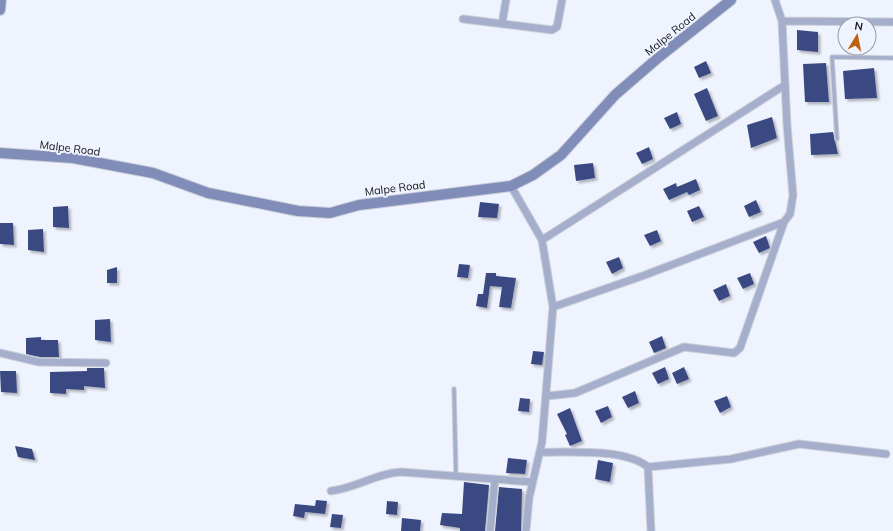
<svg xmlns="http://www.w3.org/2000/svg" width="893" height="531" font-family="Mulish,sans-serif">
	<style>
		.building { fill: #3b4a83; filter: url(#shadow) }
		.lines { fill: none; stroke-linecap: round; stroke-linejoin: round }
		.lane-casing { stroke: #ccd0da; stroke-width: 5.5 }
		.street-casing { stroke: #ccd0da; stroke-width: 9 }
		.secondary-casing { stroke: #ccd0da; stroke-width: 12 }
		.lane { stroke: #a5afcc; stroke-width: 3.5 }
		.street { stroke: #a5afcc; stroke-width: 7 }
		.secondary { stroke: #808db8; stroke-width: 10 }
		.labels { text-anchor: middle; dominant-baseline: central; stroke-width: 4; stroke-linejoin: round; paint-order: stroke }
		.street-label { font-size: 11px; fill: #14161c; stroke: #eff3fe }
	</style>
	<defs>
		<filter id="shadow"><feDropShadow dx="2.5" dy="2.5" stdDeviation="1" flood-color="#0004"/></filter>
	</defs>
	<rect width="100%" height="100%" fill="#eff3fe"/>
	<path class="building" d="M797,30L818,32V52L797,50Z
		M706,61L711,73L699,78L694,67Z
		M826,63L829,102H805L803,64Z
		M874,68L877,98L845,99L843,71Z
		M707,88L718,116L706,121L694,94Z
		M677,112L681,124L670,129L664,118Z
		M772,117L777,138L751,148L747,125Z
		M833,132L838,154L811,155L810,134Z
		M649,147L653,159L642,164L636,153Z
		M593,163L595,178L576,181L574,165Z
		M696,179L700,190L689,195L687,192L669,200L663,189L676,183L677,187Z
		M756,200L761,212L749,217L744,206Z
		M480,202L499,204L497,218L478,217Z
		M68,206L69,228L53,227V207Z
		M699,206L704,217L692,222L687,211Z
		M0,223H13L14,245L0,244Z
		M43,229L44,252L28,250V230Z
		M657,230L661,241L650,246L644,235Z
		M766,236L770,248L759,253L753,242Z
		M619,257L623,268L612,274L606,262Z
		M459,264L470,265L468,278L457,277Z
		M117,267V283H107V270Z
		M486,273H496V276L516,278L511,308L499,307L502,287L490,286L487,308L476,306L478,294H483Z
		M750,273L754,284L743,289L737,278Z
		M726,284L730,296L719,301L713,290Z
		M110,319L111,342L95,340V320Z
		M662,336L666,348L654,353L649,342Z
		M41,337V340H58L59,357H40L26,354V338Z
		M533,351L544,352L542,365L531,364Z
		M665,367L669,379L658,384L652,373Z
		M684,367L689,379L677,384L672,373Z
		M87,368H104L105,388L84,386V390L66,389V394L50,393V372L87,371Z
		M0,371H16L17,393L1,392Z
		M635,391L639,403L628,408L622,397Z
		M727,396L731,407L720,413L714,401Z
		M520,398L530,399L529,412L518,411Z
		M608,406L612,417L601,423L595,411Z
		M570,408L582,441L570,446L565,435L567,434L557,414Z
		M15,446L32,449L35,460L18,457Z
		M508,458L527,460L525,474L506,473Z
		M598,460L613,463L610,482L595,479Z
		M464,482L489,485L485,531H460V528L440,525L442,513L462,514Z
		M499,487L522,489L521,531H495Z
		M316,500L327,501L325,514L305,512L304,518L293,516L295,504L315,506Z
		M387,501L398,502L397,515L386,514Z
		M332,514L343,515L341,528L330,527Z
		M402,518L421,520L420,531H401Z"/>
	<g class="lines">
		<g class="lane-casing">
			<path id="lane" d="M837,139L832,57L893,58
				M454,389L456,476"/>
		</g>
		<g class="street-casing">
			<path id="street" d="M463,19L552,30L557,27L562,0
				M782,21L893,22
				M502,24L506,0
				M511,186L542,240L553,307L542,442L529,498L526,531
				M542,240L785,85
				M553,307L645,275L784,222L790,214L793,195L787,125L782,21L775,0
				M0,353L39,362L106,363
				M547,396L575,393L684,347L734,353L740,348L784,222
				M540,452C570,453 625,448 648,467L651,531
				M648,467L731,459L799,444L886,454
				M331,491C356,488 377,473 401,472L532,482
				M490,531L495,479"/>
		</g>
		<g class="secondary-casing">
			<path id="secondary" d="M0,10L1,0
				M0,153L73,158L153,173L208,193L298,211L330,213L359,205L511,186L533,175L561,155L615,95L659,57L731,0"/>
		</g>
		<use href="#lane" class="lane"/>
		<use href="#street" class="street"/>
		<use href="#secondary" class="secondary"/>
	</g>
	<g class="labels">
		<g class="street-label">
			<text transform="translate(670 34) rotate(-39)">Malpe Road</text>
			<text transform="translate(70 148) rotate(7)">Malpe Road</text>
			<text transform="translate(395 188) rotate(-7)">Malpe Road</text>
		</g>
	</g>
	<g transform="translate(857 36) rotate(10)"><circle r="19" fill="#eff3fe" stroke="#979ba4"/>
	<path d="M0-3L7 15L0 10L-7 15Z" fill="#bd6012"/>
	<text y="-6" font-size="11" font-weight="bold" text-anchor="middle" fill="#14161c">N</text>
	</g>
</svg>
